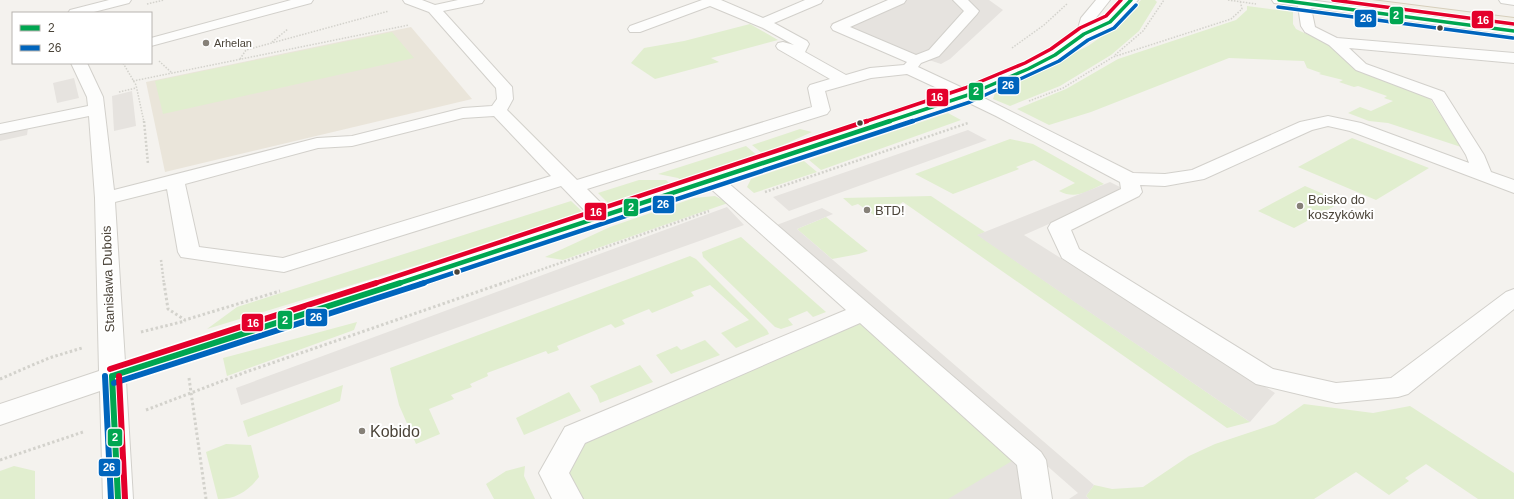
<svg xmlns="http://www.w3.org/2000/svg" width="1514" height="499" font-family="Arial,sans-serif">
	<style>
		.education { fill: #eae5da }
		.green { fill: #e1eecf }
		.parking { fill: #e6e3df }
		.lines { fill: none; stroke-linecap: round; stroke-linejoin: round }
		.minor-casing { stroke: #d2d0cb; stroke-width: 2 }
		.major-casing { stroke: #d6cebb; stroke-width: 2 }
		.path-far2 { stroke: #d3d2cc; stroke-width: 1.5; stroke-dasharray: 1.5 1.5; stroke-linecap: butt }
		.path-far1 { stroke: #d3d2cc; stroke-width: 2.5; stroke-dasharray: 2 2; stroke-linecap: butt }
		.path { stroke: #d3d2cc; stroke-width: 3; stroke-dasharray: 2.5 2.5; stroke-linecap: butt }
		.minor { fill: #fdfdfc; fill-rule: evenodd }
		.major { fill: #f2efe6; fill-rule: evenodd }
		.bus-1-far2-casing { stroke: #fff; stroke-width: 5.5 }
		.bus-1-far1-casing { stroke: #fff; stroke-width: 7 }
		.bus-1-casing { stroke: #fff; stroke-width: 9 }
		.bus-2-far2-casing { stroke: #fff; stroke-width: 5.5 }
		.bus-2-far1-casing { stroke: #fff; stroke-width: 7 }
		.bus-2-casing { stroke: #fff; stroke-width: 9 }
		.bus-3-far2-casing { stroke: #fff; stroke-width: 5.5 }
		.bus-3-far1-casing { stroke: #fff; stroke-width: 7 }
		.bus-3-casing { stroke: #fff; stroke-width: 9 }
		.bus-1-far2 { stroke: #00a651; stroke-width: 3.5 }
		.bus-1-far1 { stroke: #00a651; stroke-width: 4.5 }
		.bus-1 { stroke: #00a651; stroke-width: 6 }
		.bus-2-far2 { stroke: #0065bd; stroke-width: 3.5 }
		.bus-2-far1 { stroke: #0065bd; stroke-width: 4.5 }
		.bus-2 { stroke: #0065bd; stroke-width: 6 }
		.bus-3-far2 { stroke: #e4002b; stroke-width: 3.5 }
		.bus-3-far1 { stroke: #e4002b; stroke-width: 4.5 }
		.bus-3 { stroke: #e4002b; stroke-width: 6 }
		.bus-dot { fill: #4b4439; stroke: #fff; stroke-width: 1.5 }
		.poi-dot { fill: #868178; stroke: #fff; stroke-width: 1.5 }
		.labels { text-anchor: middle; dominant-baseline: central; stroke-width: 4; stroke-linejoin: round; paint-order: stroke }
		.far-poi-label { font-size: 11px; fill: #4b4439; stroke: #fff; text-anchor: start }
		.poi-label { font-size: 13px; fill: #4b4439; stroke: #fff; text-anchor: start }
		.street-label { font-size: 13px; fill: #4b4439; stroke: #fff }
		.near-poi-label { font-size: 16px; fill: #4b4439; stroke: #fff; text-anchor: start }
		.line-badge { stroke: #fff; stroke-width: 1.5 }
		.badge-label { font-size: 11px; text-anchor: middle; font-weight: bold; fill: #fff }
	</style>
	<rect width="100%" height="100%" fill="#f4f2ee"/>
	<path class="education" d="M411,27L472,99L165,172L146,82Z"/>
	<path class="green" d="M1141,0H1155L1157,2L1139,31L1111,55L1060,86L1010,106L993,99L995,93L1088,46L1118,25Z
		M1247,6L1293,12V24L1296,29C1309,36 1326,39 1336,50C1343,56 1346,63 1354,68L1429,97L1461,147L1388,123L1369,121L1348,113L1360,107L1371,111L1393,101L1384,98L1387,96L1358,86L1354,87L1339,82L1343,80L1319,74L1321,73L1307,68L1304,61L1229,58L1091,112L1049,125L1017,109L1066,89L1118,59L1236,20L1247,10Z
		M750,24L778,40L711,58L719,62L655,79L631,63L644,48L684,41Z
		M392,32L414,58L163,114L155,81Z
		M948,113L961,120L821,170L809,160Z
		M800,129L812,132L763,154L752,145Z
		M1352,138L1429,168L1376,200L1298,167Z
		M1010,139L1033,144L1104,184C1087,191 1076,200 1059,191L1075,183L1034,160L1016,167L1019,169L953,194L915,174Z
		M746,146L758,156L682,181L678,178L658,174Z
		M804,161L817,172L754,193L747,187L751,179Z
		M639,180H666L671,185L609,204L598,193Z
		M1305,186L1342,202L1294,228L1258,211Z
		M715,196L728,203L563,260L545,257L610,227L694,198Z
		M931,196L985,232L978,235L1250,422L1227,428L903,202L878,218L858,204L852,206L843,198Z
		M571,201L585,214L207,329L237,307Z
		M826,217L868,251L859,254L832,259L797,229Z
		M741,237L826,312L813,317L807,311L788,319L793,325L781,329L775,327L703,257L702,252Z
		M690,256L696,259L767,330L769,334L736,348L721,333L749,320L710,285L691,292L694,296L652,313L649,309L622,320L625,324L615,328L611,324L557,346L559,350L548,354L546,351L487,373L488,376L470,384L472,387L451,395L454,399L429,409L440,434L416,444L399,405L390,368Z
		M863,312L1023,454L1037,499H568L554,473L575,435Z
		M357,322L354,330L227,376L223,358Z
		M705,340L720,355L671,374L656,355L677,346L681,350Z
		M640,365L653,382L600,403L597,395L590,386Z
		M343,385L340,401L248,437L243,421Z
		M569,392L581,411L524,435L516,418Z
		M1304,404L1373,413L1410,406L1514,473V499H1478L1426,464L1405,478L1409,481L1389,495L1356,472L1314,499H1089L1086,496L1094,485L1112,489L1143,487L1189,456L1215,444L1275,424Z
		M226,444L251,445L259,477C248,491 236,499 218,499L206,452Z
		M14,466L35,471V499H0V471Z
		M525,466L524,476L535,499H494L486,484L506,471Z"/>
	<path class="parking" d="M886,0H989L1003,10L950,59L941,64L932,61L895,57L830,24Z
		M74,78L79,98L57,103L53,83Z
		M132,91L136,126L114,131L112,96Z
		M28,128L27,135L0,141V134Z
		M968,130L987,140L789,211L773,197Z
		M1110,182L1126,190L1024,235L1275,393L1250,422L977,235Z
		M727,207L744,225L241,405L236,388Z
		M822,208L833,214L797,229L1094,485L1086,496L1089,499H1069L1078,493L774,226Z
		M1023,454L1037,499H948L1012,461Z"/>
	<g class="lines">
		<g class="minor-casing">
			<path id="minor" d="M109,0H131L129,3L90,13H68L70,10Z
				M291,0H313L311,3L151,46V38Z
				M403,0H422L435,5L458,0H484L482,3L443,11L512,87L513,99L507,110L577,180L812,107L808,88L810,85L830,79L778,49L776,46L778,43L783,42L794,45L763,28L710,6L640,32H630L628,29L630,26L702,0H721L763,18L805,0H823L821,3L774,23L807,41L809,44L805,52L846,75L870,68L904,65L907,62L833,30L831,27L833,24L888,0H906L904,3L850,27L916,55L929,50L964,11L953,0H968L979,11L977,14L939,56L921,63L918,67L967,90L1050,52L1077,32L1081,18L1096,0H1110L1095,19L1093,24L1105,19L1124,0H1138L1115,25L1089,37L1060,58L1033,72L980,96L1133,173L1165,174L1192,170L1300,122L1328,116L1361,123L1469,163L1466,155L1432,99L1356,70L1329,45L1305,32L1301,26L1298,6L1274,3L1272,0H1309L1514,27V35L1311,8L1315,27L1337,38L1514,53V63L1349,48L1366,64L1444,92L1484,155L1491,172L1514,180V193L1350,131L1328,126L1312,130L1204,179L1165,186L1140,185L1142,192L1139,196L1071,230L1079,249L1273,369L1336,383L1391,378L1506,292L1514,289V309L1408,394L1398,397L1336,403L1256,384L1062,258L1048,228L1051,223L1121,189L1120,182L996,116L965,101L727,182L1041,452L1046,460L1052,499H1022L1017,465L860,323L585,443L569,473L583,499H552L539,473L565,427L846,310L710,188L197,356L126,381L133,499H103L100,391L0,425V404L99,371L95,198L89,116L0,134V124L88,106L87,97L71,63H87L103,97L114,190L317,138L352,136L463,108L492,106L497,99L496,88L429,12L405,3ZM907,74L952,95L607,209L587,189L827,114L830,110L825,91L871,78ZM494,116L551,176L283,258L199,247L185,184L318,148L352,146L463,118ZM561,186L589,215L125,362L115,202L167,189L178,252L181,257L284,272Z
				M1499,0H1514V5L1501,3Z"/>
		</g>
		<g class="major-casing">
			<path id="major" d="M1334,0H1372L1514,18V26L1341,4Z"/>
		</g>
		<path class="path-far2" d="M1228,0L1256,4
			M147,4L164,0
			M272,42L288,29
			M1012,48L1044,25L1068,3
			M1115,55L1143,31L1164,0
			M240,59L246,50L389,11
			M159,61L172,73
			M123,63L136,85L144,122
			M133,81L409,25
			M119,92L136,88
			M1029,101L1063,88L1113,57L1231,19L1242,9L1240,0"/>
		<path class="path-far1" d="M144,121L148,164
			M765,192L968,123
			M161,260L164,284
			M500,284L709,211"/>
		<path class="path" d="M164,283L168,309L185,320L280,291
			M141,332L185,321
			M189,378L206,499
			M0,379L49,358L82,348
			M146,410L246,372L503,283
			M0,460L83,432"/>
		<use href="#minor" class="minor"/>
		<use href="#major" class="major"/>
		<g class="bus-1-far2-casing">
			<path id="bus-1-far2" d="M1279,0L1514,31
				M887,122L968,95L1028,69L1055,55L1084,34L1110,22L1131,0"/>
		</g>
		<g class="bus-1-far1-casing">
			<path id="bus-1-far1" d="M397,284L890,121"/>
		</g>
		<g class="bus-1-casing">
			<path id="bus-1" d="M112,376L400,283
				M112,376L118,499"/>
		</g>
		<g class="bus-2-far2-casing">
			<path id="bus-2-far2" d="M1278,7L1513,38
				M910,122L970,102L1059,61L1088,40L1114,28L1136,5"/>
		</g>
		<g class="bus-2-far1-casing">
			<path id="bus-2-far1" d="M420,284L913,121"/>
		</g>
		<g class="bus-2-casing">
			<path id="bus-2" d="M105,376L111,499
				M114,383L424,283"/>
		</g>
		<g class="bus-3-far2-casing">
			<path id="bus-3-far2" d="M1333,0L1514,24
				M864,122L965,88L1025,63L1051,49L1080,28L1106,16L1121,0"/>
		</g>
		<g class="bus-3-far1-casing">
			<path id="bus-3-far1" d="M373,284L867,121"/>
		</g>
		<g class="bus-3-casing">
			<path id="bus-3" d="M110,369L376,283
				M119,376L125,499"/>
		</g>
		<use href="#bus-1-far2" class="bus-1-far2"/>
		<use href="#bus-1-far1" class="bus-1-far1"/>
		<use href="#bus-1" class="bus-1"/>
		<use href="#bus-2-far2" class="bus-2-far2"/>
		<use href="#bus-2-far1" class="bus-2-far1"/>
		<use href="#bus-2" class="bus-2"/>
		<use href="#bus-3-far2" class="bus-3-far2"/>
		<use href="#bus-3-far1" class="bus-3-far1"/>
		<use href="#bus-3" class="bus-3"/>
	</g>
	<g class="bus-dot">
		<circle cx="1440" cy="28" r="3.5"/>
		<circle cx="860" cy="123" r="3.5"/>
		<circle cx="457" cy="272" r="3.5"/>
	</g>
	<g class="poi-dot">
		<circle cx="206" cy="43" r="4"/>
		<circle cx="1300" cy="206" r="4"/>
		<circle cx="867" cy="210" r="4"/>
		<circle cx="362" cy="431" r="4"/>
	</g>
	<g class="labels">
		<g class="far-poi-label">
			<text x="214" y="43">Arhelan</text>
		</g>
		<g class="poi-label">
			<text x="1308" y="199">Boisko do<tspan x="1308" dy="15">koszykówki</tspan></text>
			<text x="875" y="210">BTD!</text>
		</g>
		<g class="street-label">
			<text transform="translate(108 279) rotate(-92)">Stanisława Dubois</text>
		</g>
		<g class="near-poi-label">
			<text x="370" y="431">Kobido</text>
		</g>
	</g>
	<g class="line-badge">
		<rect x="1389" y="6" width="15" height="19" rx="4" fill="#00a651"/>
		<rect x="1354" y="9" width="23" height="19" rx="4" fill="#0065bd"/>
		<rect x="1471" y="10" width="23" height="19" rx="4" fill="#e4002b"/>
		<rect x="997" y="76" width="23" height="19" rx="4" fill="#0065bd"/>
		<rect x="968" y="82" width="16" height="19" rx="4" fill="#00a651"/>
		<rect x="926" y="88" width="23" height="19" rx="4" fill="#e4002b"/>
		<rect x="652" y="195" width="23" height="19" rx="4" fill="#0065bd"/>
		<rect x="623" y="198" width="16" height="19" rx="4" fill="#00a651"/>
		<rect x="584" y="202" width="23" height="19" rx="4" fill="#e4002b"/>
		<rect x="305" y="308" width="23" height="19" rx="4" fill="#0065bd"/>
		<rect x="277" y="310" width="16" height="20" rx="4" fill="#00a651"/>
		<rect x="241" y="313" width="23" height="19" rx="4" fill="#e4002b"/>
		<rect x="107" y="428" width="16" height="19" rx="4" fill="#00a651"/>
		<rect x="98" y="458" width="23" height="19" rx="4" fill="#0065bd"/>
	</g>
	<g class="badge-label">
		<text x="1396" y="19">2</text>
		<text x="1366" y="22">26</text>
		<text x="1483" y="24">16</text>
		<text x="1008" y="89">26</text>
		<text x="976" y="95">2</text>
		<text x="937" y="101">16</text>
		<text x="663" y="208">26</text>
		<text x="631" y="211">2</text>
		<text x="596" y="216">16</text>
		<text x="316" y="321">26</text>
		<text x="285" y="324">2</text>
		<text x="253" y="327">16</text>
		<text x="115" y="441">2</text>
		<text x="109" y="471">26</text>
	</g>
	<rect x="12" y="12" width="140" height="52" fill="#ffffff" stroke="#b7b4b0"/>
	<rect x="20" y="25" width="20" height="6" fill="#00a651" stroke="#b7b4b0"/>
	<text x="48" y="32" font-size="12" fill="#4b4439">2</text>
	<rect x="20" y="45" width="20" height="6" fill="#0065bd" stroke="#b7b4b0"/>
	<text x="48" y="52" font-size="12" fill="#4b4439">26</text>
</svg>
